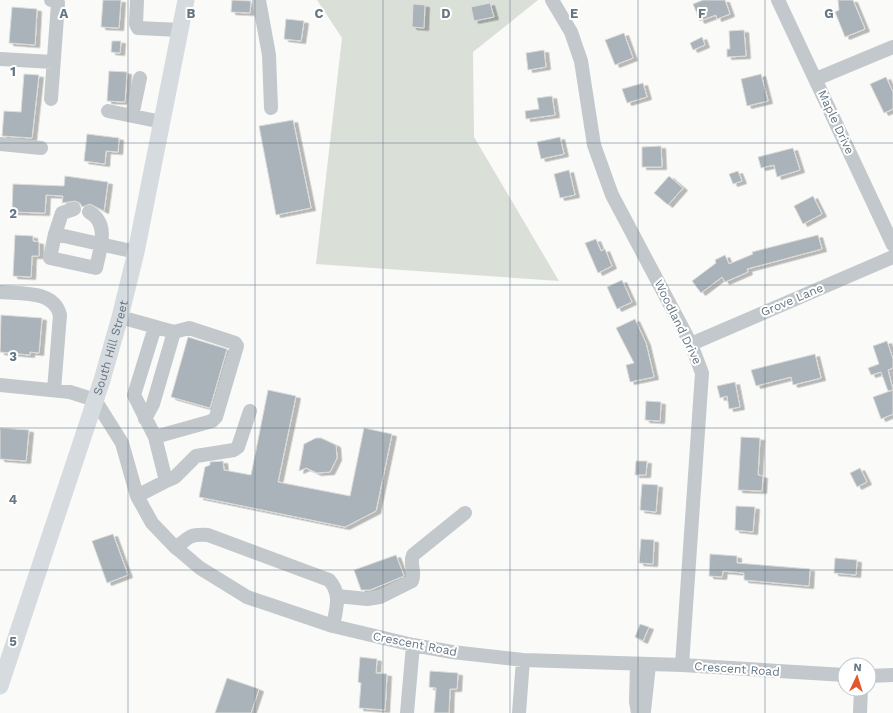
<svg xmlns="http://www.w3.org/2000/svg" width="893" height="713" font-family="'Work Sans',sans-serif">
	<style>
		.green { fill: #dadfd7 }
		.building { fill: #aab3b9; stroke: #dcdcda; filter: url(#shadow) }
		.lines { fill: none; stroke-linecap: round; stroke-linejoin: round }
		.minor { stroke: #c3c8cc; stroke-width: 14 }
		.major { stroke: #d6dbdf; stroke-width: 17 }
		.grid { fill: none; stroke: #657683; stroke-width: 1; stroke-opacity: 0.55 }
		.labels { text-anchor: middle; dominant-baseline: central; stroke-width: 4; stroke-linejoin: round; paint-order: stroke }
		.street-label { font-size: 12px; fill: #657683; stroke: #fff }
		.grid-label { font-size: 13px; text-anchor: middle; font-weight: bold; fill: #657683; stroke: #fff; stroke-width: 4; stroke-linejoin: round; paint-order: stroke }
	</style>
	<defs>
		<filter id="shadow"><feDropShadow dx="4.5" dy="2.5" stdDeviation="0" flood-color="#0004"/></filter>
	</defs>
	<rect width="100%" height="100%" fill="#fafaf8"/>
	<path class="green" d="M317,0H538L473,52L474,137L559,281L316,264L342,38Z"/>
	<path class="building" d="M103,0H121L119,28L101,27Z
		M232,0L251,1L250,13L231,12Z
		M703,0H725L730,14L717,19L716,15L700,21L693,4Z
		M838,0H853L865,29L845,37L835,12L839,10Z
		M490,3L494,17L474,21L471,7Z
		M413,4L425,5L424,28L412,27Z
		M12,7L37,9L35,45L9,43Z
		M286,19L304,21L301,41L284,39Z
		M744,30L746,56L727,57V49H730L729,31Z
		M624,33L633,58L615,65L605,40Z
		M702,37L705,45L693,50L690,43Z
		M112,41H121L120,53L111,52Z
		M544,50L546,67L528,70L526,53Z
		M109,71L127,72L125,102L107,101Z
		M24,74L39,75L32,138L2,136L4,111L21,112Z
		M761,74L768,101L747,106L741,79Z
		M886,77L893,92V109L884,113L870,84Z
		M643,83L647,97L627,103L622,89Z
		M552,96L555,115L526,119L525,111L539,109L537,98Z
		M293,120L311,208L276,215L259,126Z
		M87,134L119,138L118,152L106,151L105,164L84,161Z
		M560,137L564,154L541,159L537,142Z
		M661,146L662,167H642V147Z
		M793,148L800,170L777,177L774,165L761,168L758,157Z
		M569,170L575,195L560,198L554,174Z
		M738,171L742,181L733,184L729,174Z
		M65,176L108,182L104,211L90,204L82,207L80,203L75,201L62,203L63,196L46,195L45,213L12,212L13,184L64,186Z
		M669,176L683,188L668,205L654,193Z
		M813,196L822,214L803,224L794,206Z
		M15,235L33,236V241L39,242V256H32L31,277L13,276Z
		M818,235L822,249L747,269L748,272L725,282L722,277L701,293L692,281L716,263L715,260L725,255L729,264L753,254L752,252Z
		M596,239L601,251L605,249L612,266L598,273L585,243Z
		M622,280L632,302L617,309L607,287Z
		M1,315L42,318L39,353L30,352V355L0,352Z
		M635,319L646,343L654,377L630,382L626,365L634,363L616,328Z
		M188,337L227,349L210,408L171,397Z
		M887,341L893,359V368L888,370L893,390L888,391L881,372L871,375L868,368L879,364L873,346Z
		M815,354L821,378L793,385L791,377L756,386L751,370Z
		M735,382L740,407L729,409L727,396L720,398L717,386Z
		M268,390L296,396L278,482L350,496L364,428L392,434L376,511L345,527L199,497L205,467L210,465V462L223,461L224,470L251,475Z
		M893,390V414L881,419L873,397Z
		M646,401L661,402L660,421L645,420Z
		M0,428L29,430L26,461L0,459Z
		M741,437L760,438L758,475L763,476L762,491L738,490Z
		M316,438H321L336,445L337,458L330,472L317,473L306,468L299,471L304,444Z
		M636,461H647L646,475H635Z
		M860,468L867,482L857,487L850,473Z
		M642,484L658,485L656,512L640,510Z
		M736,506L755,507L753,532L735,530Z
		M113,534L128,575L107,583L92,541Z
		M641,539L654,540L653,564L639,563Z
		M710,554L737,556V563L810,569L809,586L744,580V573L723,571L722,577L709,576Z
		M396,555L404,576L370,590H361L354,570Z
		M835,558L857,560L856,575L834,573Z
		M640,624L649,627L643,641L635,637Z
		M360,657L377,659L376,673L387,674L385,710L359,708L361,683L358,682Z
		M430,671L458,673L457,689H450L449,713H434L436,688L429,687Z
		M227,678L259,689L251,713H215Z"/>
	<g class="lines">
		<path class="minor" d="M51,0H55L58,3L51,99
			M137,0L136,24L138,28L180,30
			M259,0L269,55L271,108
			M552,0L571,32L581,61L594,145L612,195L691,344L702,373L682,665
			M778,0L893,245
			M0,59L53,62
			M816,79L893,47
			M108,111L162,122
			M132,116L140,78
			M0,144L41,148
			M89,212C110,223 100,249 96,268L50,258L55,234L136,252
			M55,234L62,213L74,209
			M0,292C21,294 54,290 60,315L54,390
			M120,317L174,332L189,328L235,343L237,346L216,417L212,421L155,437L134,395L155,327
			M691,344L893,257
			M0,385L70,392L95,400L122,443L137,496L152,523L174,546L200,568L247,597L333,626L413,645L452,652L523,660L682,665L845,675
			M145,419L153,404L174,332
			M166,481L175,477L196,456L234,450L238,447L250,411
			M137,496L166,481L155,437
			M176,548C189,536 191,534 208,535L329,580C342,594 336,609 333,626
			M337,596L367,599L380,597L412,581C416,571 409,564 413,555L465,513
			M637,664L636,702L638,713
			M869,676L893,675
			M644,711L649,665
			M407,713L413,645
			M519,713L523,660
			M860,713L861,689"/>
		<path class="major" id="s1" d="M0,686L102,380L120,317L136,252L186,0"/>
	</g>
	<path class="grid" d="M128,0V713M255,0V713M383,0V713M510,0V713M638,0V713M765,0V713M0,143H893M0,285H893M0,428H893M0,570H893"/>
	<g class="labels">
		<g class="street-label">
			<text transform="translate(836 122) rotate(65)">Maple Drive</text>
			<text transform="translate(792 300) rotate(-23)">Grove Lane</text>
			<text transform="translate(678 322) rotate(64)">Woodland Drive</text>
			<text stroke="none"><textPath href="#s1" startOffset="356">South Hill Street</textPath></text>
			<text transform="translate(415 644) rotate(11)">Crescent Road</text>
			<text transform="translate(737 669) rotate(4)">Crescent Road</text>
		</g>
	</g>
	<g class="grid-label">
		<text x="64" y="18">A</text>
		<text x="191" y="18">B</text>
		<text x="319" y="18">C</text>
		<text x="446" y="18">D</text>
		<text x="574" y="18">E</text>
		<text x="702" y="18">F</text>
		<text x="829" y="18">G</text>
		<text x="13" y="76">1</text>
		<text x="13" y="218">2</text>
		<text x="13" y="361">3</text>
		<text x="13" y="504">4</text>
		<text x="13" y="646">5</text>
	</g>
	<g transform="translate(857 677) rotate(4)"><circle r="19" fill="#ffffff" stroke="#c1c8cd"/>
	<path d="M0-3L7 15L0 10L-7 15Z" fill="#e4572e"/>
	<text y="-6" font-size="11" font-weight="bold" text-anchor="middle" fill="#657683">N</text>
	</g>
</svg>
